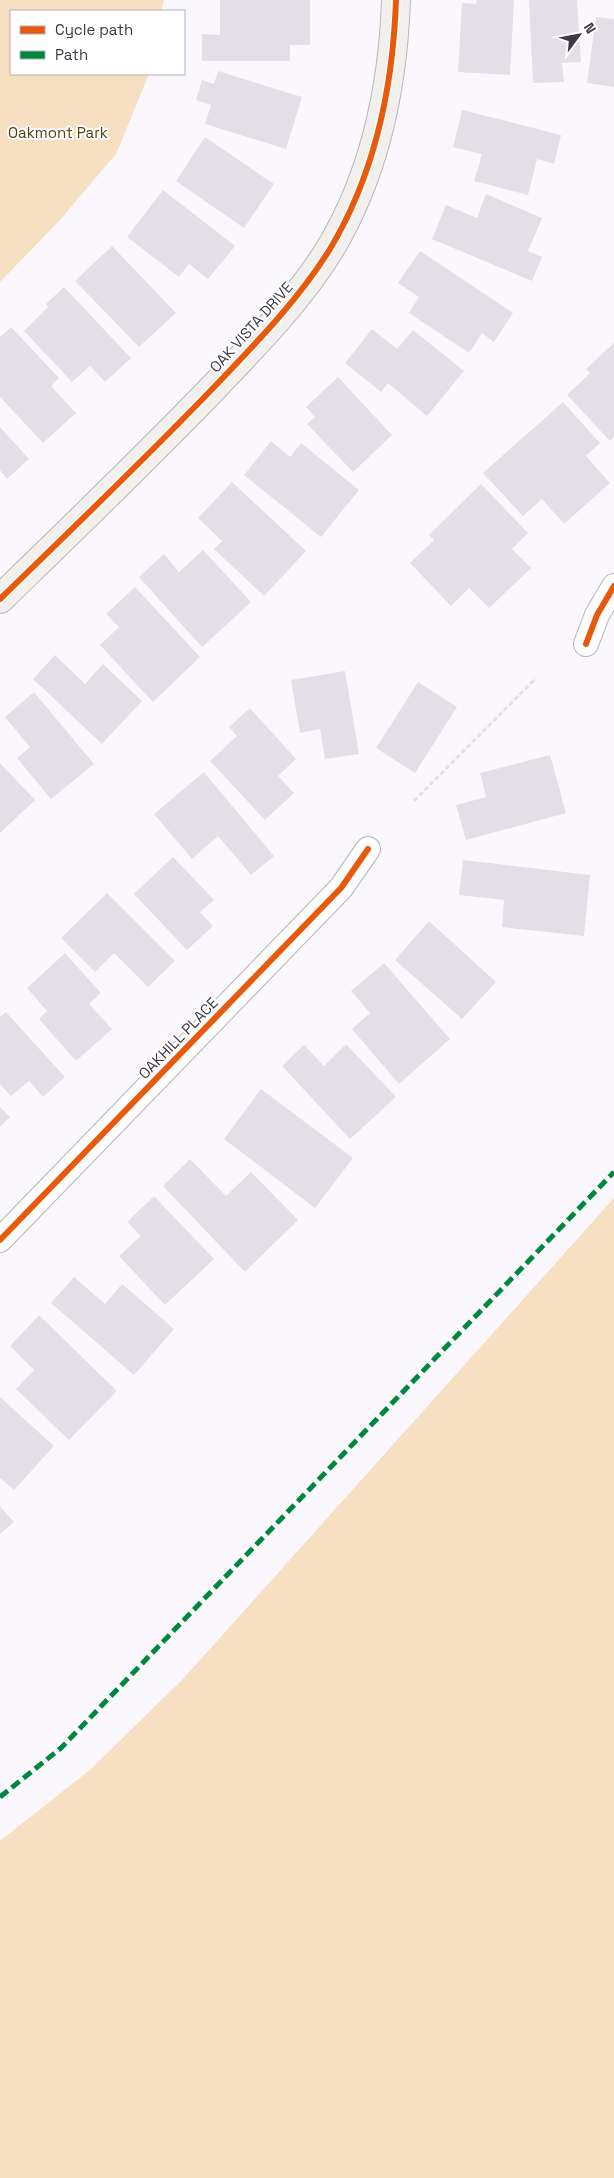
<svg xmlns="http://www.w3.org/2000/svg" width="614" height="2178" font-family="'Space Grotesk',sans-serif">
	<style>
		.green { fill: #f7dfc1 }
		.building { fill: #e4dfe7 }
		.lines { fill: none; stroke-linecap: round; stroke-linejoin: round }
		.street-casing { stroke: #b8b4bb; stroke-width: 26 }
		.secondary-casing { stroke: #b8b4bb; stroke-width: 30 }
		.path { stroke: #e2e0e3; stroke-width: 3; stroke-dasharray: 5 2.5; stroke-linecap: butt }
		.street { stroke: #fefeff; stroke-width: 24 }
		.secondary { stroke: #f2f0ed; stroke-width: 28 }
		.quiet { stroke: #00873e; stroke-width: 5; stroke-dasharray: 10 5; stroke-linecap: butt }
		.cycleway-casing { stroke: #fff; stroke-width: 9 }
		.cycleway { stroke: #e8590c; stroke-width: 6 }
		.labels { text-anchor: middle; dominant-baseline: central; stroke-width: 4; stroke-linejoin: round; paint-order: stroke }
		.park-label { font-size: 15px; fill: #593e10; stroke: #fff }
		.street-label { font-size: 15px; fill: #3e3844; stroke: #fff }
	</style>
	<rect width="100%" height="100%" fill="#fbf8fd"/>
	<path class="green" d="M0,0H164L161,11H11V74H149L116,154L60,220L0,282Z
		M614,1198V2178H0V1841L91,1769L183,1679Z"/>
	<path class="building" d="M220,0H310V45H290V61H202V34L220,35Z
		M477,0H514L510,75L458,72L462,3L476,4Z
		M529,0H577L581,62L562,63L564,82L533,83Z
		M596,17L614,19V87L587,83Z
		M218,71L302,97L286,149L205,124L211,105L196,100L202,80L214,84Z
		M462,110L561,135L554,164L537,159L528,195L474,181L482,154L453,147Z
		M205,137L274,184L244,228L176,181Z
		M163,190L235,246L208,279L189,264L179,277L127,237Z
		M486,194L542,218L528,251L542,257L532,281L432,239L446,205L477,218Z
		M112,246L176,313L139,347L75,281Z
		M420,251L513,313L494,342L482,333L469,353L409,313L419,297L398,283Z
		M64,287L131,358L105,382L90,366L72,382L24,331L48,307L46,304Z
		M11,327L59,378L51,386L76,413L43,443L0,397V337Z
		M372,329L397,349L413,330L464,371L427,416L388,383L381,392L345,363Z
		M614,343V437L610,441L567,395L590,373L586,369Z
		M338,377L392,435L353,472L307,424L315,417L306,407Z
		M563,402L600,443L586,456L610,483L564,524L542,499L523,516L483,473Z
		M0,427L29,459L7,479L0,470Z
		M271,441L290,457L301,443L359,490L321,537L244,475Z
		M232,482L306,551L264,596L214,549L222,541L198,518Z
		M481,484L528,533L512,549L531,568L489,608L469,588L451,606L410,563L434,540L429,535Z
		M203,550L251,602L202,647L139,577L164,554L179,572Z
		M135,587L200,657L153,702L100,645L119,627L106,614Z
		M55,655L85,684L103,664L142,701L102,744L33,679Z
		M345,671L359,754L325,759L320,729L300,733L291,680Z
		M418,682L457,707L415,773L376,748Z
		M34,692L94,764L51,799L17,758L30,747L5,717Z
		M250,708L296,759L278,776L294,793L265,820L210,761L237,736L229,727Z
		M550,755L566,813L466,840L456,805L486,797L480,773Z
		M0,763L35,800L0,833Z
		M204,772L274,856L251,875L218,836L192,859L154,814Z
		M173,857L214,900L200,912L213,926L187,950L134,894Z
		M463,860L590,875L584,936L502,927L504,900L459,895Z
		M107,893L175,961L148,987L114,953L95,972L61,938Z
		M429,921L496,982L462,1019L395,960Z
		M65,953L101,993L89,1004L112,1029L76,1061L39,1019L47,1011L27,988Z
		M384,963L450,1039L399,1084L352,1029L370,1013L351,991Z
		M6,1012L65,1077L43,1097L29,1081L11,1096L0,1084V1017Z
		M346,1044L396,1097L350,1139L282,1066L304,1045L324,1066Z
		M261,1089L353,1158L315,1208L224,1139Z
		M0,1107L10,1117L0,1127Z
		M190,1159L226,1196L251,1172L298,1220L245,1272L163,1186Z
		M154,1196L214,1259L165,1305L119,1256L141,1236L127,1222Z
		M74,1277L105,1304L122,1284L174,1329L134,1375L51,1303Z
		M39,1315L117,1391L69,1440L16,1389L34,1370L10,1346Z
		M0,1397L54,1446L14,1490L0,1478Z
		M0,1506L14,1522L0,1534Z"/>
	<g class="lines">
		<g class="street-casing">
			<path id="street" d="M586,644L597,615L614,586
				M0,1240L341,888L368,849"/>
		</g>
		<g class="secondary-casing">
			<path id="secondary" d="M0,599C73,528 146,458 217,384C257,342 299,299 330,249C375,174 393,86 396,0"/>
		</g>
		<path class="path" d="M414,801L536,678"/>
		<use href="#street" class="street"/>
		<use href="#secondary" class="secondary"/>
		<path class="quiet" d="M0,1797L61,1748L614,1172"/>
		<g class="cycleway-casing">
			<path id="cycleway" d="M0,599C73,528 146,458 217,384C257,342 299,299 330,249C375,174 393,86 396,0
				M586,644L597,615L614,586
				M0,1240L341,888L368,849"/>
		</g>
		<use href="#cycleway" class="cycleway"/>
	</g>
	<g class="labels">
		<g class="park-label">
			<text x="58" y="132">Oakmont Park</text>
		</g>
		<g class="street-label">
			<text transform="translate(251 327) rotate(-48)">OAK VISTA DRIVE</text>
			<text transform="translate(178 1038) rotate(-46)">OAKHILL PLACE</text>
		</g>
	</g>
	<rect x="10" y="10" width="175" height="65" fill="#ffffff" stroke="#b2afb4"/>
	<rect x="20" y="26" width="25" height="8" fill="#e8590c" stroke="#b2afb4"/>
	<text x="55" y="35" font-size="15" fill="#3e3844">Cycle path</text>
	<rect x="20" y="51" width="25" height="8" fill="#00873e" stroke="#b2afb4"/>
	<text x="55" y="60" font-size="15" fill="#3e3844">Path</text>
	<g transform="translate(579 35) rotate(58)" stroke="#ffffff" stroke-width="4" paint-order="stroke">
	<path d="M0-4L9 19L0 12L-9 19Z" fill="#3e3844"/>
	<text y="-8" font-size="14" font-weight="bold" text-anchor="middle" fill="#3e3844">N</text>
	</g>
</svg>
